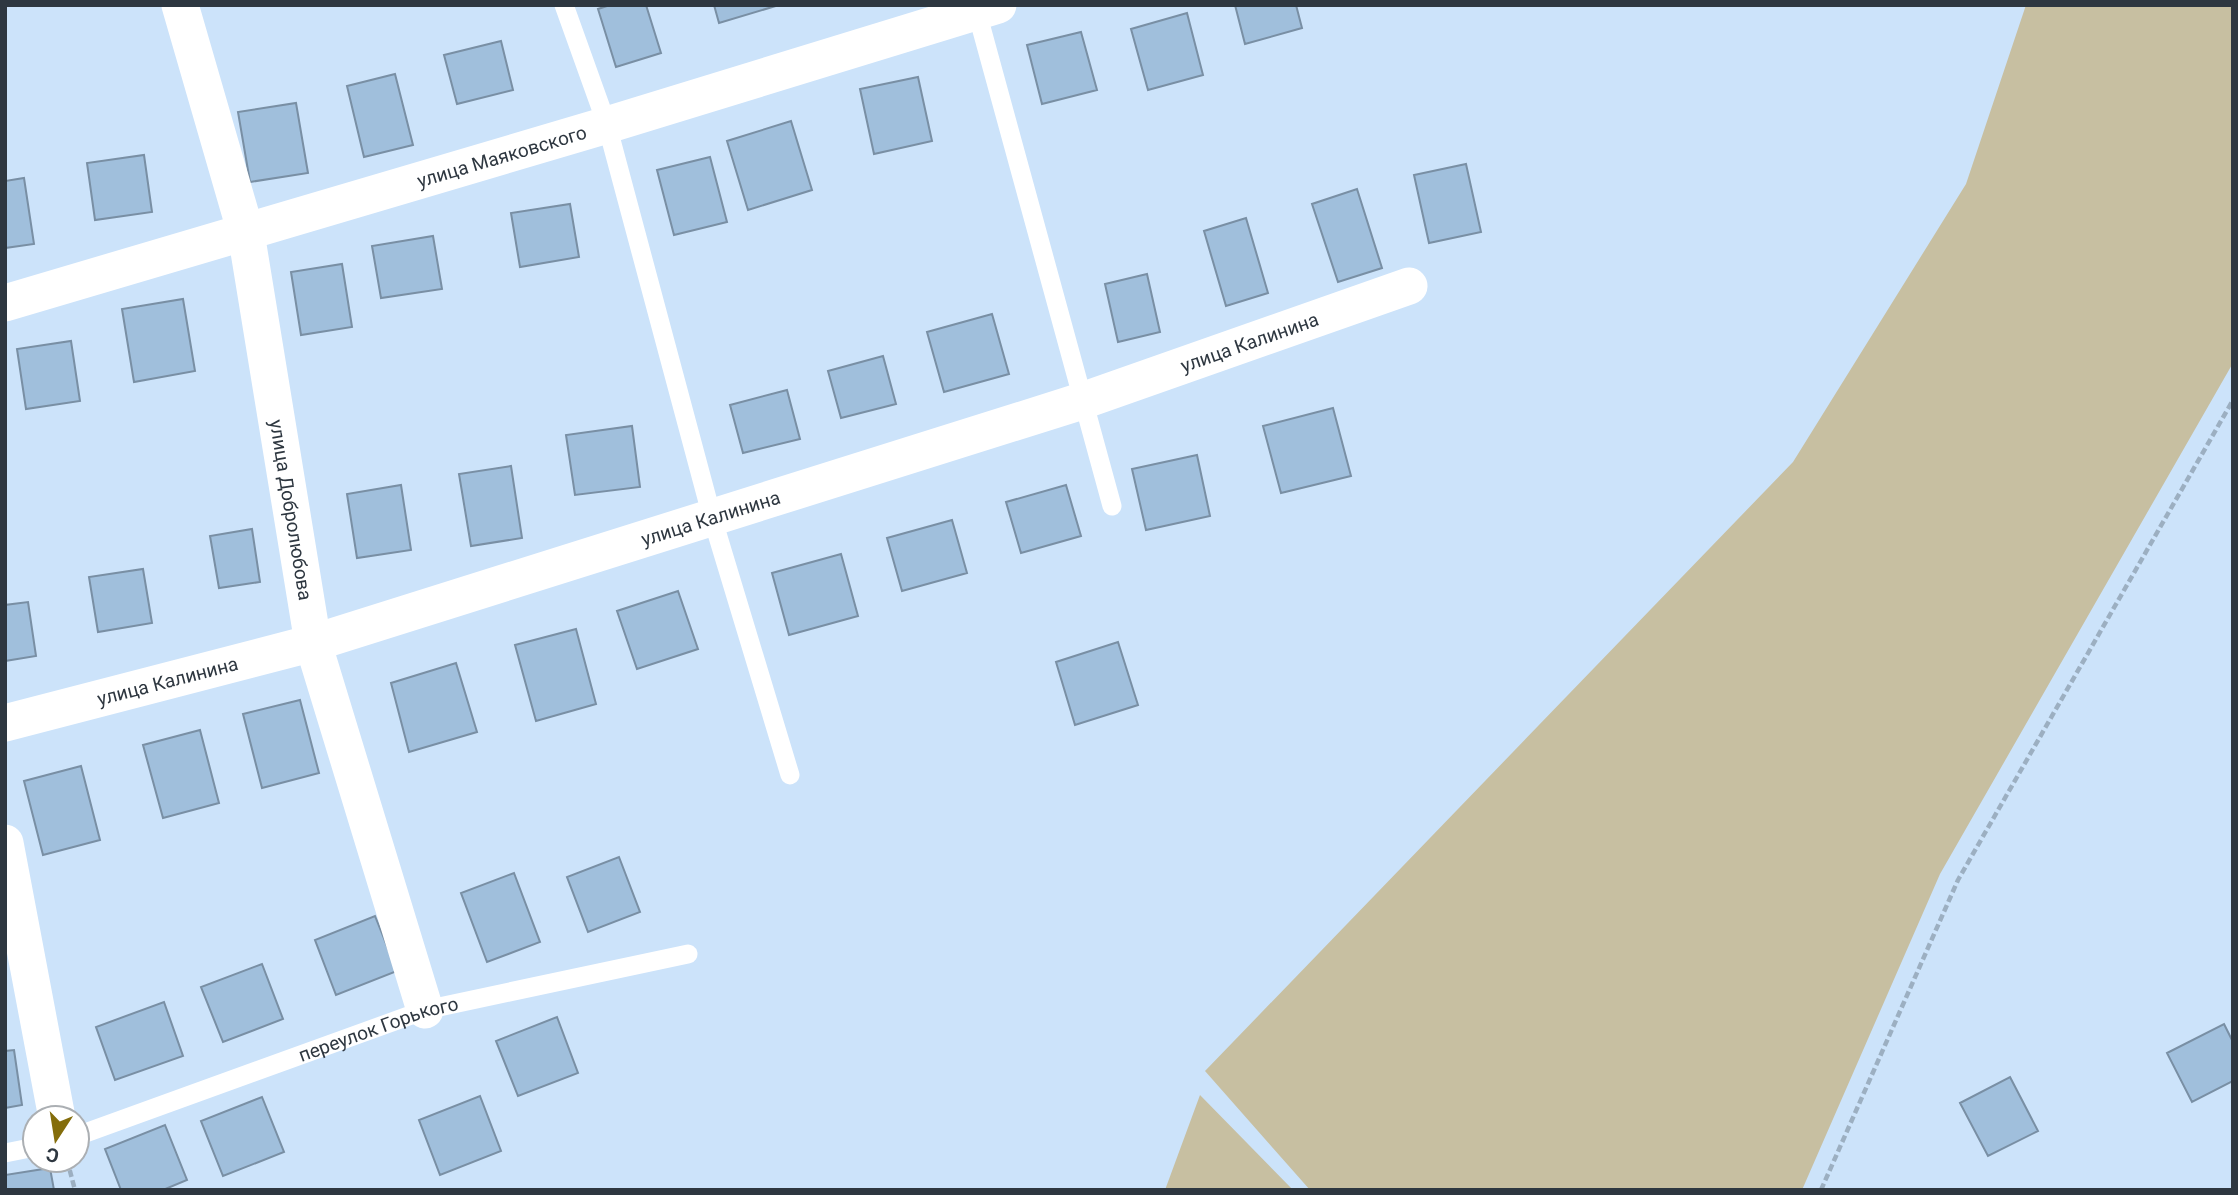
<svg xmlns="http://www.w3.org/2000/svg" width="2238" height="1195" font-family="Roboto,sans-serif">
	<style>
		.green { fill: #c7bfa1 }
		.building { fill: #a0bfdc; stroke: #798fa4; stroke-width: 2 }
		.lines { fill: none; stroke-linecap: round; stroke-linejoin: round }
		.path { stroke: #9cafc1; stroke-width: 4.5; stroke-dasharray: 7 3.5; stroke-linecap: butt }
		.lane { stroke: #fff; stroke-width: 19 }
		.street { stroke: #fff; stroke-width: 37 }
		.labels { text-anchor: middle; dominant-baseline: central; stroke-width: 6; stroke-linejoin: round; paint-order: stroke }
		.street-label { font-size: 19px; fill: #2e3740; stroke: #fff }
	</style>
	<rect width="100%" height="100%" fill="#cce3fa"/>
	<path class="green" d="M2026,5H2233V363L1940,874L1802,1190H1310L1205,1071L1793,462L1966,184Z
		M1200,1095L1293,1190H1165Z"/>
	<path class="building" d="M610,5H646L661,53L616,67L598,9Z
		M714,5H779L719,23Z
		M1235,5H1296L1302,28L1245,44Z
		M1187,13L1203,75L1148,90L1131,29Z
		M1081,32L1097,90L1042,104L1027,45Z
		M501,41L513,90L457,104L444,55Z
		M395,74L413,145L364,157L347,86Z
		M918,77L932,141L874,154L860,89Z
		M296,103L308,173L250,182L238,112Z
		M791,121L812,190L748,210L727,141Z
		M144,155L152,212L95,220L87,163Z
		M710,157L727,222L674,235L657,170Z
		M1466,164L1481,232L1429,243L1414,175Z
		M24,178L34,244L5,248V181Z
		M1357,189L1382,268L1338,282L1312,204Z
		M570,204L579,257L520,267L511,213Z
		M1246,218L1268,293L1226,306L1204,231Z
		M433,236L442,289L381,298L372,246Z
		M342,264L352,327L301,335L291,272Z
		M1147,274L1160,332L1118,342L1105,284Z
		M183,299L195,371L134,382L122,309Z
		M992,314L1009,374L944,392L927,332Z
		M71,341L80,401L26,409L17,349Z
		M883,356L896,404L841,418L828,371Z
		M787,390L800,439L743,453L730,405Z
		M1333,408L1351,476L1281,493L1263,426Z
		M632,426L640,487L575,495L566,435Z
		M1197,455L1210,516L1146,530L1132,469Z
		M511,466L522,538L471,546L459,474Z
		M401,485L411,550L357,558L347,494Z
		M1066,485L1081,536L1021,553L1006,502Z
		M952,520L967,573L902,591L887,538Z
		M252,529L260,582L219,588L210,536Z
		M841,554L858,616L789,635L772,573Z
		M143,569L152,623L98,632L89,577Z
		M678,591L698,649L637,669L617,611Z
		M28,602L36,656L5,661V605Z
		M576,629L596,704L536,721L515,645Z
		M1118,642L1138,705L1075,725L1056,662Z
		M456,663L477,732L409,752L391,683Z
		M300,700L319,773L262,788L243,714Z
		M200,730L219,803L163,818L143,745Z
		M81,766L100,840L43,855L24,781Z
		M619,857L640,912L588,932L567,877Z
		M514,873L540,942L487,962L461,893Z
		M375,916L397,971L336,995L315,940Z
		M262,964L283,1019L223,1042L201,987Z
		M164,1002L183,1056L115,1080L96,1027Z
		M557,1017L578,1073L518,1096L496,1041Z
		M2224,1024L2233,1042V1081L2192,1102L2167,1053Z
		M14,1050L22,1105L5,1108V1051Z
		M2010,1077L2038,1131L1988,1156L1960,1103Z
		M480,1096L501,1151L440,1175L419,1120Z
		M262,1097L284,1152L223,1176L201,1121Z
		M165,1125L187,1180L163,1190H121L105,1149Z
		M50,1168L54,1190H5V1175Z"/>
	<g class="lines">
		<path class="path" d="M67,1160L75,1190
			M1821,1190L1958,880L2233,400"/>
		<g class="lane">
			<path d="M564,5L607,125L712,517L790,775"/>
			<path d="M975,5L1112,506"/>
			<path id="s1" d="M77,1136L425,1010L688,954"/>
			<path d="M5,1153L35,1147"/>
		</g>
		<g class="street">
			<path id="s2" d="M180,5L246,233L313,643L425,1010"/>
			<path id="s3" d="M5,303L607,125L998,5"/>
			<path id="s4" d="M5,723L313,643L1082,401L1409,286"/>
			<path d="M5,843L57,1118"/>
		</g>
	</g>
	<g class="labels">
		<g class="street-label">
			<text stroke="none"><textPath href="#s3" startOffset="518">улица Маяковского</textPath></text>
			<text stroke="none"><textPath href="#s4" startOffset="1302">улица Калинина</textPath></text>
			<text stroke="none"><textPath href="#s2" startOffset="518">улица Добролюбова</textPath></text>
			<text stroke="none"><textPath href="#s4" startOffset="735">улица Калинина</textPath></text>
			<text stroke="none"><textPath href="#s4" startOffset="168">улица Калинина</textPath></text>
			<text stroke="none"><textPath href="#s1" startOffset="320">переулок Горького</textPath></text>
		</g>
	</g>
	<rect width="2238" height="1195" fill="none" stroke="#2e3740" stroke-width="14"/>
	<g transform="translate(56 1139) rotate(192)"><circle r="33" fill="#ffffff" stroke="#abafb3" stroke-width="2"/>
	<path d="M0-5L12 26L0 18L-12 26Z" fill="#846d0b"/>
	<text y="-10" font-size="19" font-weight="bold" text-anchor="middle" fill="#2e3740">С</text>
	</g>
</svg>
